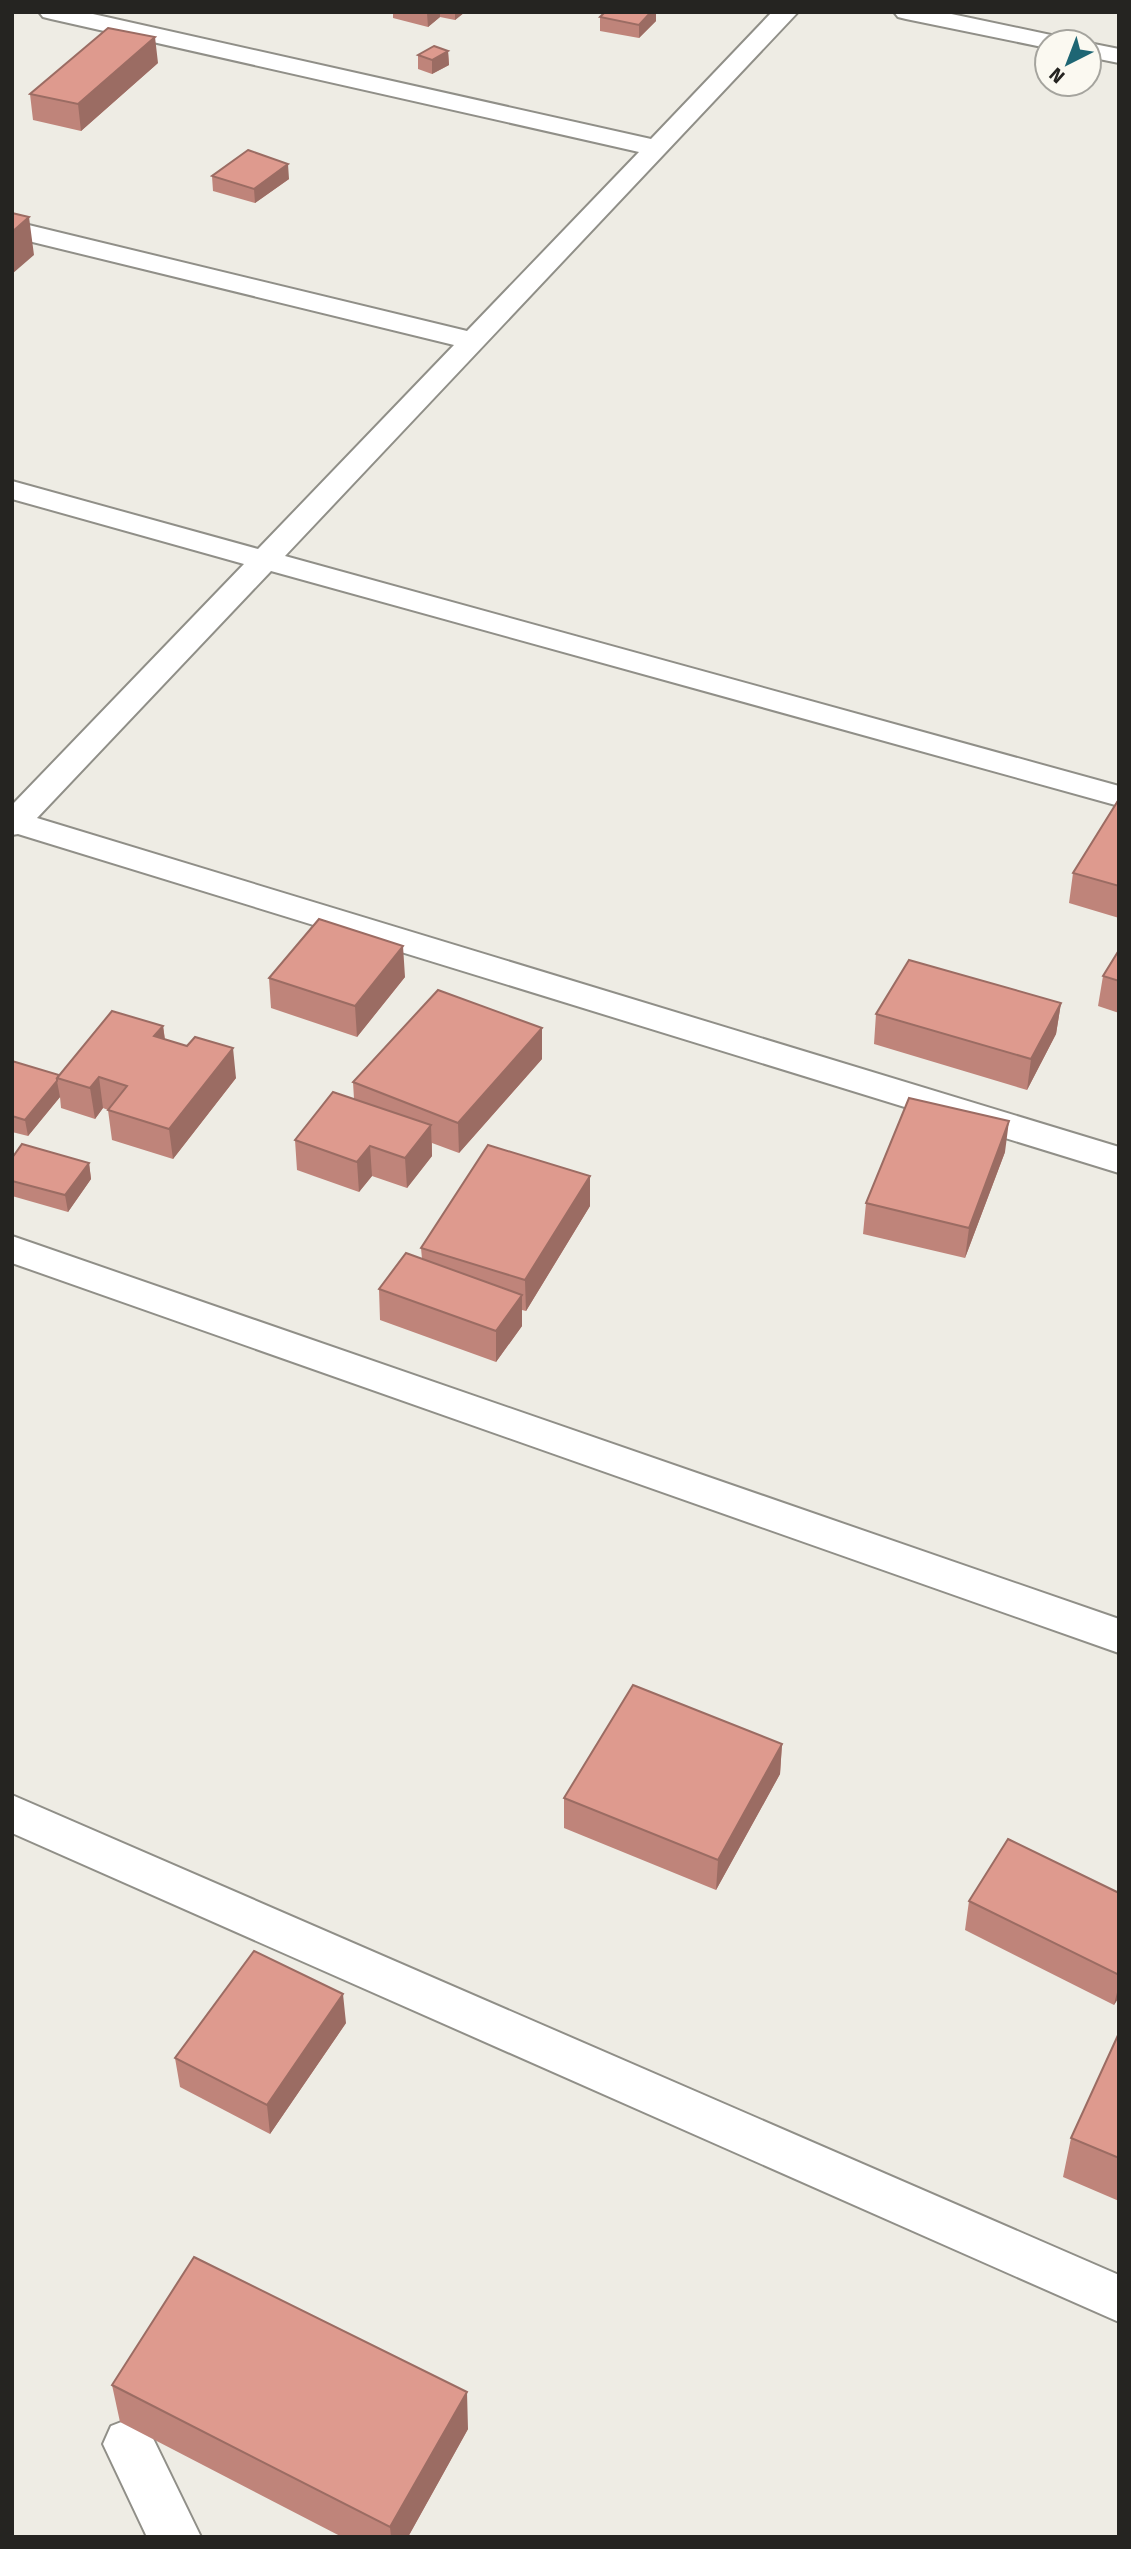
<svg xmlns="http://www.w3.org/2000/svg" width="1131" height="2549" font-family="'Fira Sans',sans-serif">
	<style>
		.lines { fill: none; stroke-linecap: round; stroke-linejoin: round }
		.minor-casing { stroke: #908f88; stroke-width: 4 }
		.minor { fill: #fff; fill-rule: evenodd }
		.wall { fill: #bf847a }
		.shaded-wall { fill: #9b6c63 }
		.building { fill: #de9a8e; stroke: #9b6c63; stroke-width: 2 }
	</style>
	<rect width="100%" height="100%" fill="#eeece4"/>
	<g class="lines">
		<g class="minor-casing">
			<path id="minor" d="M39,12H84L651,139L772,12H798L285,556L1119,786V806L271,571L37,818L1119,1147V1173L18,834L12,835V805L244,564L12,499V481L258,549L454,345L12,237V221L467,331L639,152L51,19L43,17Z
				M894,12H942L1051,35L1060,37L1063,42H1047V48L906,19L898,17Z
				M1089,43L1119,49V63L1089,57Z
				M12,1236L1119,1619V1653L12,1263Z
				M12,1795L1119,2275V2322L12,1833Z
				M129,2419L147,2426L201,2537H147L103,2444L111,2426Z"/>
		</g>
		<use href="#minor" class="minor"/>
	</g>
	<path class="wall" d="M393,12H465L455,20L440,17L428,27L393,18Z
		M600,17L656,21L639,38L600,31Z
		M448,51L449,65L432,74L418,69V55Z
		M158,63L81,131L33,120L30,94Z
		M212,176L289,179L255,203L213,191Z
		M1119,798V918L1069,903L1073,873Z
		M1119,950V1013L1098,1006L1103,976Z
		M405,977L357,1037L271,1008L269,978Z
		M1061,1003L1056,1034L1027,1090L874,1044L876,1014Z
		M163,1026L165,1039L236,1078L173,1159L112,1140L108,1110L103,1108L95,1119L61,1108L60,1097L28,1136L12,1132V1061L59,1075Z
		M542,1059L459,1153L432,1143V1156L407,1188L372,1176L359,1192L297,1170L295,1140L354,1099L353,1082Z
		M1005,1152L965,1258L863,1234L866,1203Z
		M12,1158L89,1163L91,1179L68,1212L12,1196Z
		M590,1176V1206L526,1311L522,1310V1326L496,1362L380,1320L379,1289L422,1259L421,1248Z
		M782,1744L780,1774L716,1890L564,1828V1798Z
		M1119,1893V1997L1114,2005L965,1930L969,1901Z
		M346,2023L270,2134L180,2087L175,2058Z
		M1119,2033V2201L1063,2177L1071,2138Z
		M112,2385L468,2429L408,2537H342L120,2422Z"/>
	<path class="shaded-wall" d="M440,12V17L428,27L427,13Z
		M455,12H465L455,20Z
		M651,12H656V21L639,38V25Z
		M155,37L158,63L81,131L78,104Z
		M448,51L449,65L432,74V60Z
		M288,164L289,179L255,203L254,189Z
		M29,217L34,255L12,274V232Z
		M403,946L405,977L357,1037L355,1006Z
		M1061,1003L1056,1034L1027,1090L1031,1059Z
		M163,1026L167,1057L154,1036Z
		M542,1028V1059L459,1153L458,1123Z
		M233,1048L236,1078L173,1159L169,1129Z
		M99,1077L103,1108L95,1119L90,1088Z
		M57,1081L60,1097L28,1136L25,1120Z
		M1009,1121L1005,1152L965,1258L969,1228Z
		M431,1125L432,1156L407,1188L405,1158Z
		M370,1146L372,1176L359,1192L357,1162Z
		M89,1163L91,1179L68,1212L65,1195Z
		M590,1176V1206L526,1311L525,1280Z
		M522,1295V1326L496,1362V1331Z
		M782,1744L780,1774L716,1890L718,1860Z
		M1119,1984V1997L1114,2005Z
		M343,1994L346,2023L270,2134L267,2105Z
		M467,2392L468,2429L408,2537H391L390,2527Z"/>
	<path class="building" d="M605,12H651L639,25L600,17Z
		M108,28L155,37L78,104L30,94Z
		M434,46L448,51L432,60L418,55Z
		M248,150L288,164L254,189L212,176Z
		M12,213L29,217L12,232Z
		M1119,799V886L1073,873Z
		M319,919L403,946L355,1006L269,978Z
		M1119,950V981L1103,976Z
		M909,960L1061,1003L1031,1059L876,1014Z
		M438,990L542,1028L458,1123L353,1082Z
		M112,1011L163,1026L154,1036L187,1046L195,1037L233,1048L169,1129L108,1110L127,1086L99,1077L90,1088L57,1078Z
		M12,1061L59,1075L57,1078V1081L25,1120L12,1116Z
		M333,1092L431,1125L405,1158L370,1146L357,1162L295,1140Z
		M909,1098L1009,1121L969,1228L866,1203Z
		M22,1144L89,1163L65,1195L12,1181V1158Z
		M488,1145L590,1176L525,1280L421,1248Z
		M406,1253L522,1295L496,1331L379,1289Z
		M633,1685L782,1744L718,1860L564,1798Z
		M1008,1839L1119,1893V1975L969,1901Z
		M254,1951L343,1994L267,2105L175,2058Z
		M1119,2033V2158L1071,2138Z
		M194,2257L467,2392L390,2527L112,2385Z"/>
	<rect width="1131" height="2549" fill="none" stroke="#252421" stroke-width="28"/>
	<g transform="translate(1068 63) rotate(222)"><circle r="33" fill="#fbf9f1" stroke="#a5a49e" stroke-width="2"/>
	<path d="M0-5L12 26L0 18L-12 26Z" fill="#1e6674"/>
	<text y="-10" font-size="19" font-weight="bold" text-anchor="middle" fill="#252421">N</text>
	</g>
</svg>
